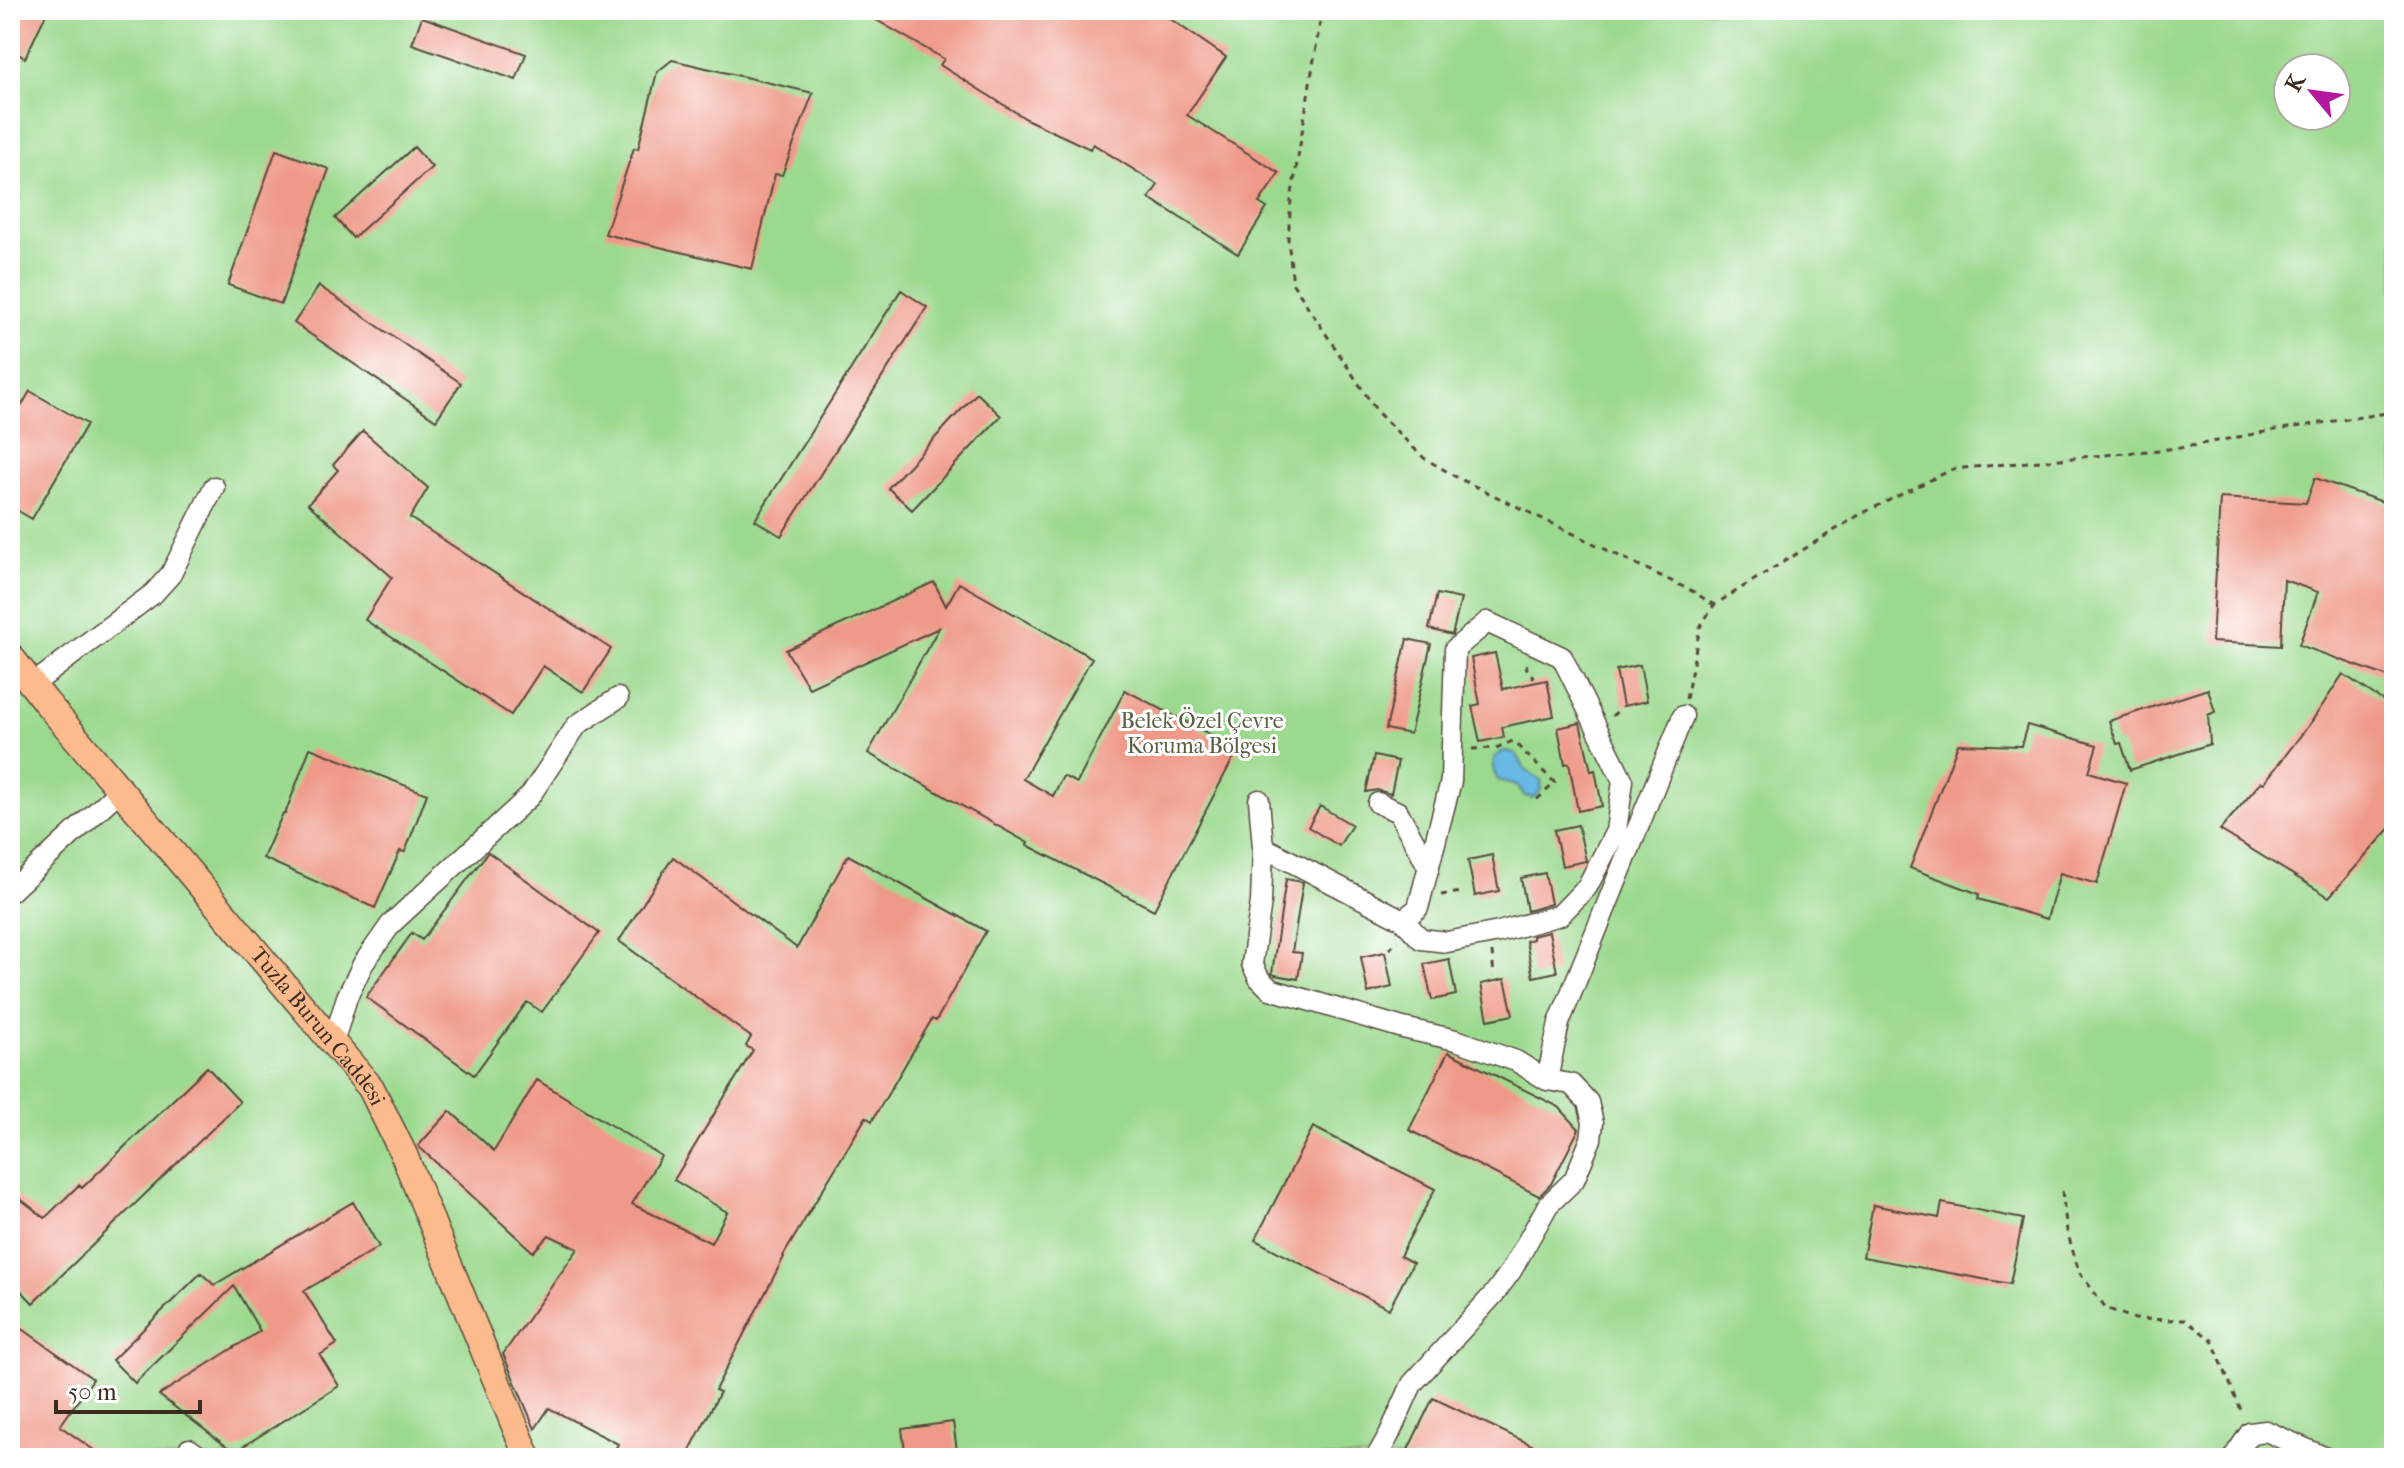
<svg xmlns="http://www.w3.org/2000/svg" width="2404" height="1468" font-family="'IM FELL French Canon',serif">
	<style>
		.green { fill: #9bd98e; stroke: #6b8256; stroke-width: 2; fill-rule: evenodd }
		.water { fill: #68b9e4; stroke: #527281; stroke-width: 2 }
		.building { fill: #ef9988 }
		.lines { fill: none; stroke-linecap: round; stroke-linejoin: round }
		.minor-casing { stroke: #57483b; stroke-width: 23 }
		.major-casing { stroke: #57483b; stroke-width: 29 }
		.path { stroke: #57483b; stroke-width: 3; stroke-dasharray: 6 6; stroke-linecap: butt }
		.minor { stroke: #fff; stroke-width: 20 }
		.major { stroke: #fbbb8c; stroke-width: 26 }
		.labels { text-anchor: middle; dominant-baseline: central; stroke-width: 6; stroke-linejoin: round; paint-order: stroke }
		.park-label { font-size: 22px; fill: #585f40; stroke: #fff }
		.street-label { font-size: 22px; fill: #3b2a1e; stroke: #fff }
	</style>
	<rect width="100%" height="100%" fill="#fff"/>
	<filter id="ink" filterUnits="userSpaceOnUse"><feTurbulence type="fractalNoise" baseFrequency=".0125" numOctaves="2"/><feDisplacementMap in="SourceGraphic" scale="16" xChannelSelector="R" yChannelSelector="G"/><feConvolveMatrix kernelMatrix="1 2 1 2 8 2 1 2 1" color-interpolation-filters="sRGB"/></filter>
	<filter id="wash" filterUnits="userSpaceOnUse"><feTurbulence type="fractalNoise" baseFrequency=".006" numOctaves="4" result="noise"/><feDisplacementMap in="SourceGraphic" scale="32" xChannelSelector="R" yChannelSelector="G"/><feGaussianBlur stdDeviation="1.8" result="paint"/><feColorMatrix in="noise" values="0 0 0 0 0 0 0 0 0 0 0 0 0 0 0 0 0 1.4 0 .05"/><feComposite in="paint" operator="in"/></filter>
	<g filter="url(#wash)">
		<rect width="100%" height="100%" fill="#f3f0df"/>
		<path class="green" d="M10,10H2394V1458H10ZM2288,68H2336V116H2288Z"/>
		<path class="water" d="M1504,751C1522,752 1516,757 1524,767C1527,772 1537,776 1541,780C1543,789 1540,792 1533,798L1525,796L1517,785L1498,780C1491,769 1490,756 1504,751Z"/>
		<g id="blocks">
			<path class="building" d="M10,10H48L25,58L10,49Z
				M859,10H1157L1226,57L1187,115L1279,173L1259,203L1267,208L1238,254L1149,198L1158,185L1093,144L1090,149L1028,120L940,65L944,59Z
				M422,17L526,54L516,80L412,44Z
				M672,60L813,93L782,175L775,174L752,269L605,234L634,148L638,149L657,72Z
				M414,147L432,167L353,238L335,218Z
				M276,150L329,169L281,304L228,285Z
				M319,286L461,383L436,420L294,323Z
				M901,290L927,307L781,536L755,520Z
				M30,391L87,424L32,519L10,506V426Z
				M977,393L1001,416L912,510L888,488Z
				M363,431L428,488L410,518L611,649L583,692L543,666L511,715L365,620L392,577L308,504L338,470L333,465Z
				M2315,478L2394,506V679L2299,645L2318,592L2284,580L2281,646L2212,642L2220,498L2306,503Z
				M934,582L946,606L959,583L1092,658L1023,779L1053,796L1063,776L1077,783L1125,690L1238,749L1154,910L1027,845L1028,843L868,753L939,628L809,688L786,650Z
				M1437,594L1461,599L1452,635L1429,629Z
				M1407,639L1431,644L1410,734L1386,729Z
				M1495,653L1503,689L1547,680L1554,716L1502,727L1504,737L1480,742L1472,706L1480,704L1471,658Z
				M1640,665L1647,701L1623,706L1616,670Z
				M2343,674L2394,708V824L2329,897L2220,830L2261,782L2264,783L2312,721Z
				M2208,689L2215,712L2208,715L2210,744L2130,770L2121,743L2117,744L2109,721Z
				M1580,723L1591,771L1595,770L1602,806L1578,811L1569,763L1565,764L1558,728Z
				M2027,725L2097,745L2089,772L2126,783L2097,884L2060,873L2047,919L1978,899L1979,894L1910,868L1958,744L2021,746Z
				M310,748L427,794L405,852L400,851L375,908L263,858L283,813L285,814Z
				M1374,756L1398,761L1391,794L1377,790L1366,792Z
				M1320,806L1352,825L1339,846L1308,827Z
				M1578,825L1586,861L1562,866L1554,830Z
				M488,852L599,933L542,1012L527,1002L474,1075L366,997L412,933L422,940Z
				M848,855L986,931L936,1021L932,1019L872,1121L866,1117L783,1256L784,1257L715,1390L720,1392L686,1458H611L618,1444L549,1408L535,1429L503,1354L578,1249L549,1235L533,1252L418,1146L450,1111L494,1151L537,1080L661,1156L632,1204L711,1243L727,1212L674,1180L753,1050L746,1046L751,1037L619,941L673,857L797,948Z
				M1492,855L1499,891L1475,896L1468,860Z
				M1545,873L1551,904L1527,911L1521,878Z
				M1286,879L1303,882L1292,952L1302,953L1298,979L1275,975L1272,973Z
				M1549,932L1557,972L1533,977L1526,941L1533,939L1532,936Z
				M1385,952L1392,987L1368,993L1361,957Z
				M1449,959L1456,995L1432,1000L1424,964Z
				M1505,979L1513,1015L1488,1020L1481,984Z
				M1448,1052L1559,1107L1579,1129L1551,1184L1539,1196L1409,1130Z
				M207,1067L240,1102L33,1303L10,1279V1191L45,1218L79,1185L82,1188Z
				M1313,1127L1435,1189L1400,1256L1413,1263L1389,1309L1255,1240Z
				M353,1202L379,1247L304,1291L337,1344L320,1355L339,1386L234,1452L159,1395L260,1331L234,1286L135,1383L112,1360L201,1273L214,1285Z
				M1942,1203L2023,1219L2010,1284L1863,1257L1873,1205L1939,1218Z
				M10,1320L93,1379L60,1426L105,1458H10Z
				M1433,1398L1559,1458H1404Z
				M953,1422L958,1458H906L902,1429Z"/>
		</g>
	</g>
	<g filter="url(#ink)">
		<use href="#blocks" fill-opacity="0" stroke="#57483b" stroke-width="2"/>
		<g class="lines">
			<g class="minor-casing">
				<path id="minor" d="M32,685L154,593L171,574L214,487
					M1259,800L1263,847L1261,902L1252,964L1259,978L1270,989L1403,1028L1456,1040L1516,1061L1547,1080L1571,1084L1588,1102L1593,1123L1591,1139L1574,1180L1548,1205L1511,1271L1494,1294L1412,1384L1389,1435L1376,1458
					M1378,803L1398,812L1429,868
					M1263,847L1403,920L1421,939L1447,942L1499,932L1560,915L1587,887L1616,831L1623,781L1562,657L1487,622L1455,649L1451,781L1418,908L1403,920
					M10,892L120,790
					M333,1043L347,997L363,964L391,924L530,796L577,725L618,698
					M1547,1080L1559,1023L1683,716
					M189,1449L202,1458
					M2233,1458L2250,1433L2266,1431L2326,1458"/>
			</g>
			<g class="major-casing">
				<g id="major">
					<path id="s1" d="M10,656L45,701L371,1088L404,1155L528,1458"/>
				</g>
			</g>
			<path class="path" d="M1322,10L1291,200L1288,239L1293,284L1378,413L1424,458L1458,478L1694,592L1714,605
				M1527,664L1526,667L1534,678
				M1686,699L1700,627L1714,605L1859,515L1953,469L2180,448L2275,430L2394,412
				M1612,716L1620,709
				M1472,749L1496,748L1513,741L1555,783L1533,803
				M1441,895L1462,892
				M1389,949L1398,941
				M1492,952L1494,976
				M2062,1191L2067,1231L2079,1272L2106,1308L2135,1319L2185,1320L2212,1340L2243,1415"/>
			<use href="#minor" class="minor"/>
			<use href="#major" class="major"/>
		</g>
	</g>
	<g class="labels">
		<g class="park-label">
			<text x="1202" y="721">Belek Özel Çevre<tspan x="1202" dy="25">Koruma Bölgesi</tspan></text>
		</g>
		<g class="street-label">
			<text stroke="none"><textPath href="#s1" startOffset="482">Tuzla Burun Caddesi</textPath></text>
		</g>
	</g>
	<rect width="2404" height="1468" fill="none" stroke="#fff" stroke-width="40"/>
	<g transform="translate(2312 92) rotate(299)"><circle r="38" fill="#ffffff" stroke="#b1aaa5" stroke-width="2"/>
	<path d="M0-6L14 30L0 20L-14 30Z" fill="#b5179e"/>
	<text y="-12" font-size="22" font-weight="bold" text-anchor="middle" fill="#3b2a1e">K</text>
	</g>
	<path d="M56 1400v12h144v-12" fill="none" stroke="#3b2a1e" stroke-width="4"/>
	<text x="68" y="1400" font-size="24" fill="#3b2a1e" stroke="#ffffff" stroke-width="6" paint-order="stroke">50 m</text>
</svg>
